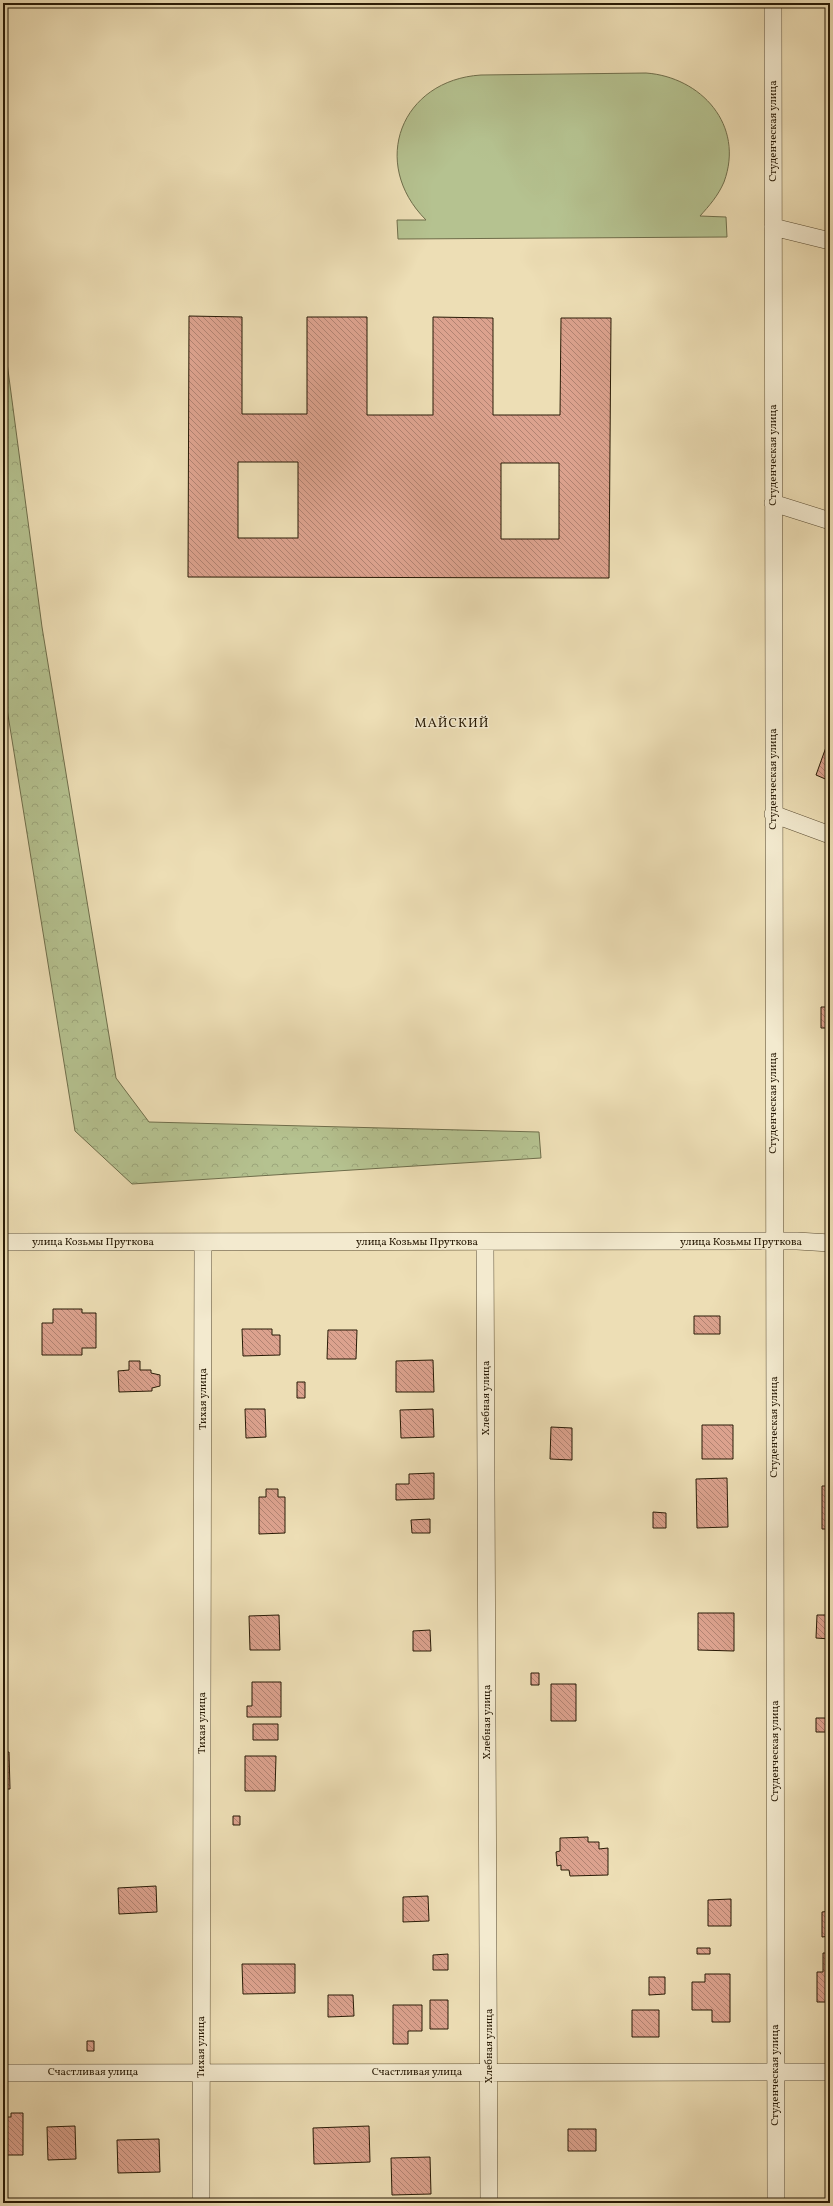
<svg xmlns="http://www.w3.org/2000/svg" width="833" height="2206" font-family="Vollkorn,serif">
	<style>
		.forest { fill: url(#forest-crowns); stroke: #6f6e4b }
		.green { fill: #b5c290; stroke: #6f6e4b }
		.building { fill: url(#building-back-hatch); stroke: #291b06; fill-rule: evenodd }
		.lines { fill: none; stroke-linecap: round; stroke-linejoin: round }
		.minor-casing { stroke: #5a4c32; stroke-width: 18 }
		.minor { stroke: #f3eacf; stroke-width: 17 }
		.labels { text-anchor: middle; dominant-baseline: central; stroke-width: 3; stroke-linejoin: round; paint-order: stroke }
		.street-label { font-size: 11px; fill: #291b06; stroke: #f3eacf }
		.quarter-label { font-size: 13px; letter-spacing: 1px; fill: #291b06; stroke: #f3eacf }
	</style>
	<defs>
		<pattern id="forest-crowns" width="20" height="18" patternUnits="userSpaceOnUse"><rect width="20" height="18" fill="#b5c290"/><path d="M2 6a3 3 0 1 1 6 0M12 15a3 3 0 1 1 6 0" fill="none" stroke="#9ca67b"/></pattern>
		<pattern id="building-back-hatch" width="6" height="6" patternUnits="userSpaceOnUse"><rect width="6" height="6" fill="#dca28e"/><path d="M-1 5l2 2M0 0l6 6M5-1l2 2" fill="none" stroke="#b28372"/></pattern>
	</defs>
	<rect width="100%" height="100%" fill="#eddeb5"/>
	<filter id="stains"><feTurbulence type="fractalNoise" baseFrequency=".005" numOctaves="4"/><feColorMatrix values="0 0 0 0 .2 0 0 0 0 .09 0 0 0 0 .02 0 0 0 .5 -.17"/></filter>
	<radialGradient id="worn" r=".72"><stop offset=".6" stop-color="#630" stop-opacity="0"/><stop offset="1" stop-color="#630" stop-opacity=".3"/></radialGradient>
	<path class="forest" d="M3,229L6,355L42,627L116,1078L149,1122L539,1132L541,1158L132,1184L75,1131L3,684Z"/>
	<path class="green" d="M646,73C701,77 745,125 724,182C718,196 709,206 700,216L726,217L727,237L398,239L397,220H426C369,163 401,80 481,75Z"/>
	<path class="building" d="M189,316L242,317V414H307V317H367V415H433V317L493,318V415H560L561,318H611L609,578L188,577ZM238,462H298V538H238ZM501,463H559V539H501Z
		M830,736V781L816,775Z
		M821,1007H830V1028H821Z
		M53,1309H82V1313H96V1348H82V1355H42V1323H53Z
		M694,1316H720V1334H694Z
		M242,1329H272V1335H280V1355L243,1356Z
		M328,1330H357L356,1359H327Z
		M433,1360L434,1392H396V1361Z
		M129,1361H140V1370H151V1373L160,1375V1386L152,1388V1391L119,1392L118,1371L129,1370Z
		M297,1382H305V1398H297Z
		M245,1409H265L266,1437L246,1438Z
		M433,1409L434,1437L401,1438L400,1410Z
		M702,1425H733V1459H702Z
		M551,1427L572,1428V1460L550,1459Z
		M434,1473V1499L396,1500V1484H409V1474Z
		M727,1478L728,1527L697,1528L696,1479Z
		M822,1486H830V1529H822Z
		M266,1489H278V1497H285V1533L259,1534V1497H266Z
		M653,1512L666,1513V1528H653Z
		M430,1519V1533H412L411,1520Z
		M698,1613H734V1651L698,1650Z
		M279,1615L280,1650H250L249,1616Z
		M817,1615H830V1639L816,1638Z
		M430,1630L431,1651H413V1631Z
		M531,1673H539V1685H531Z
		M252,1682H281V1717H247V1706H252Z
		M551,1684H576V1721H551Z
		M3,1701H4L5,1733H3Z
		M816,1718H830V1732H816Z
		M253,1724H278V1740H253Z
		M3,1752H9L10,1789H3Z
		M245,1756H276L275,1791H245Z
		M233,1816H240V1825H233Z
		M588,1837V1842H599V1849L608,1848V1875L570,1876L569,1870H561V1865L557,1866L556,1852L560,1851V1838Z
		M156,1886L157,1912L119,1914L118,1888Z
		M428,1896L429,1921L403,1922V1897Z
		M731,1899V1926H708V1900Z
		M830,1911V1936L822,1937V1912Z
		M697,1948H710V1954H697Z
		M823,1953H830V2002H817V1972H823Z
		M448,1954V1970H433V1955Z
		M242,1964H295V1993L243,1994Z
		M705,1974H730V2022H712V2010H692V1982H705Z
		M649,1977H665V1994L649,1995Z
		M328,1995H353L354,2016L328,2017Z
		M430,2000H448V2029H430Z
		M393,2005H422V2031H408V2044H393Z
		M632,2010H659V2037H632Z
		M87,2041H94V2051H87Z
		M11,2113H23V2155H3L4,2117H11Z
		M75,2126L76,2159L48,2160L47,2127Z
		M369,2126L370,2162L314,2164L313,2128Z
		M568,2129H596V2151H568Z
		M159,2139L160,2172L118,2173L117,2140Z
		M430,2157L431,2194L392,2195L391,2158Z"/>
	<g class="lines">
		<g class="minor-casing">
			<path id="minor" d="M773,3L776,2203
				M773,227L830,241
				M773,503L830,521
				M773,814L830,835
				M3,1242L797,1241L830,1243
				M485,1242L489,2203
				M3,2073L830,2072
				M201,2203L203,1242"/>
		</g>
		<use href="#minor" class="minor"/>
	</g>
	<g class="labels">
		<g class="street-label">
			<text transform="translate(773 131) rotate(-90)">Студенческая улица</text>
			<text transform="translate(773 455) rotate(-90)">Студенческая улица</text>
			<text transform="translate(773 779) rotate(-90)">Студенческая улица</text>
			<text transform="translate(773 1103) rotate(-90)">Студенческая улица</text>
			<text x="93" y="1242">улица Козьмы Пруткова</text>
			<text x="417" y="1242">улица Козьмы Пруткова</text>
			<text x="741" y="1242">улица Козьмы Пруткова</text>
			<text transform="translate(486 1398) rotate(-90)">Хлебная улица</text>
			<text transform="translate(203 1399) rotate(-90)">Тихая улица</text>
			<text transform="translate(774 1427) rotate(-90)">Студенческая улица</text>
			<text transform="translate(487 1722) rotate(-90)">Хлебная улица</text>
			<text transform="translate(202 1723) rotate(-90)">Тихая улица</text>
			<text transform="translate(775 1751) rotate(-90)">Студенческая улица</text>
			<text transform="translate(489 2046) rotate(-90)">Хлебная улица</text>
			<text transform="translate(201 2047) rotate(-90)">Тихая улица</text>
			<text x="93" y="2072">Счастливая улица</text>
			<text x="417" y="2072">Счастливая улица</text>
			<text transform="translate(775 2075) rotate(-90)">Студенческая улица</text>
		</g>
		<g class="quarter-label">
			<text x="452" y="724">МАЙСКИЙ</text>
		</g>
	</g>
	<rect width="833" height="2206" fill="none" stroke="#eddeb5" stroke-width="16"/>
	<rect x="4" y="4" width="825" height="2198" fill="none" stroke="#291b06" stroke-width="2"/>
	<rect x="8" y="8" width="817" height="2190" fill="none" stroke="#291b06"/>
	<rect width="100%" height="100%" filter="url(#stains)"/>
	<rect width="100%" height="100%" fill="url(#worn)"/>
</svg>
